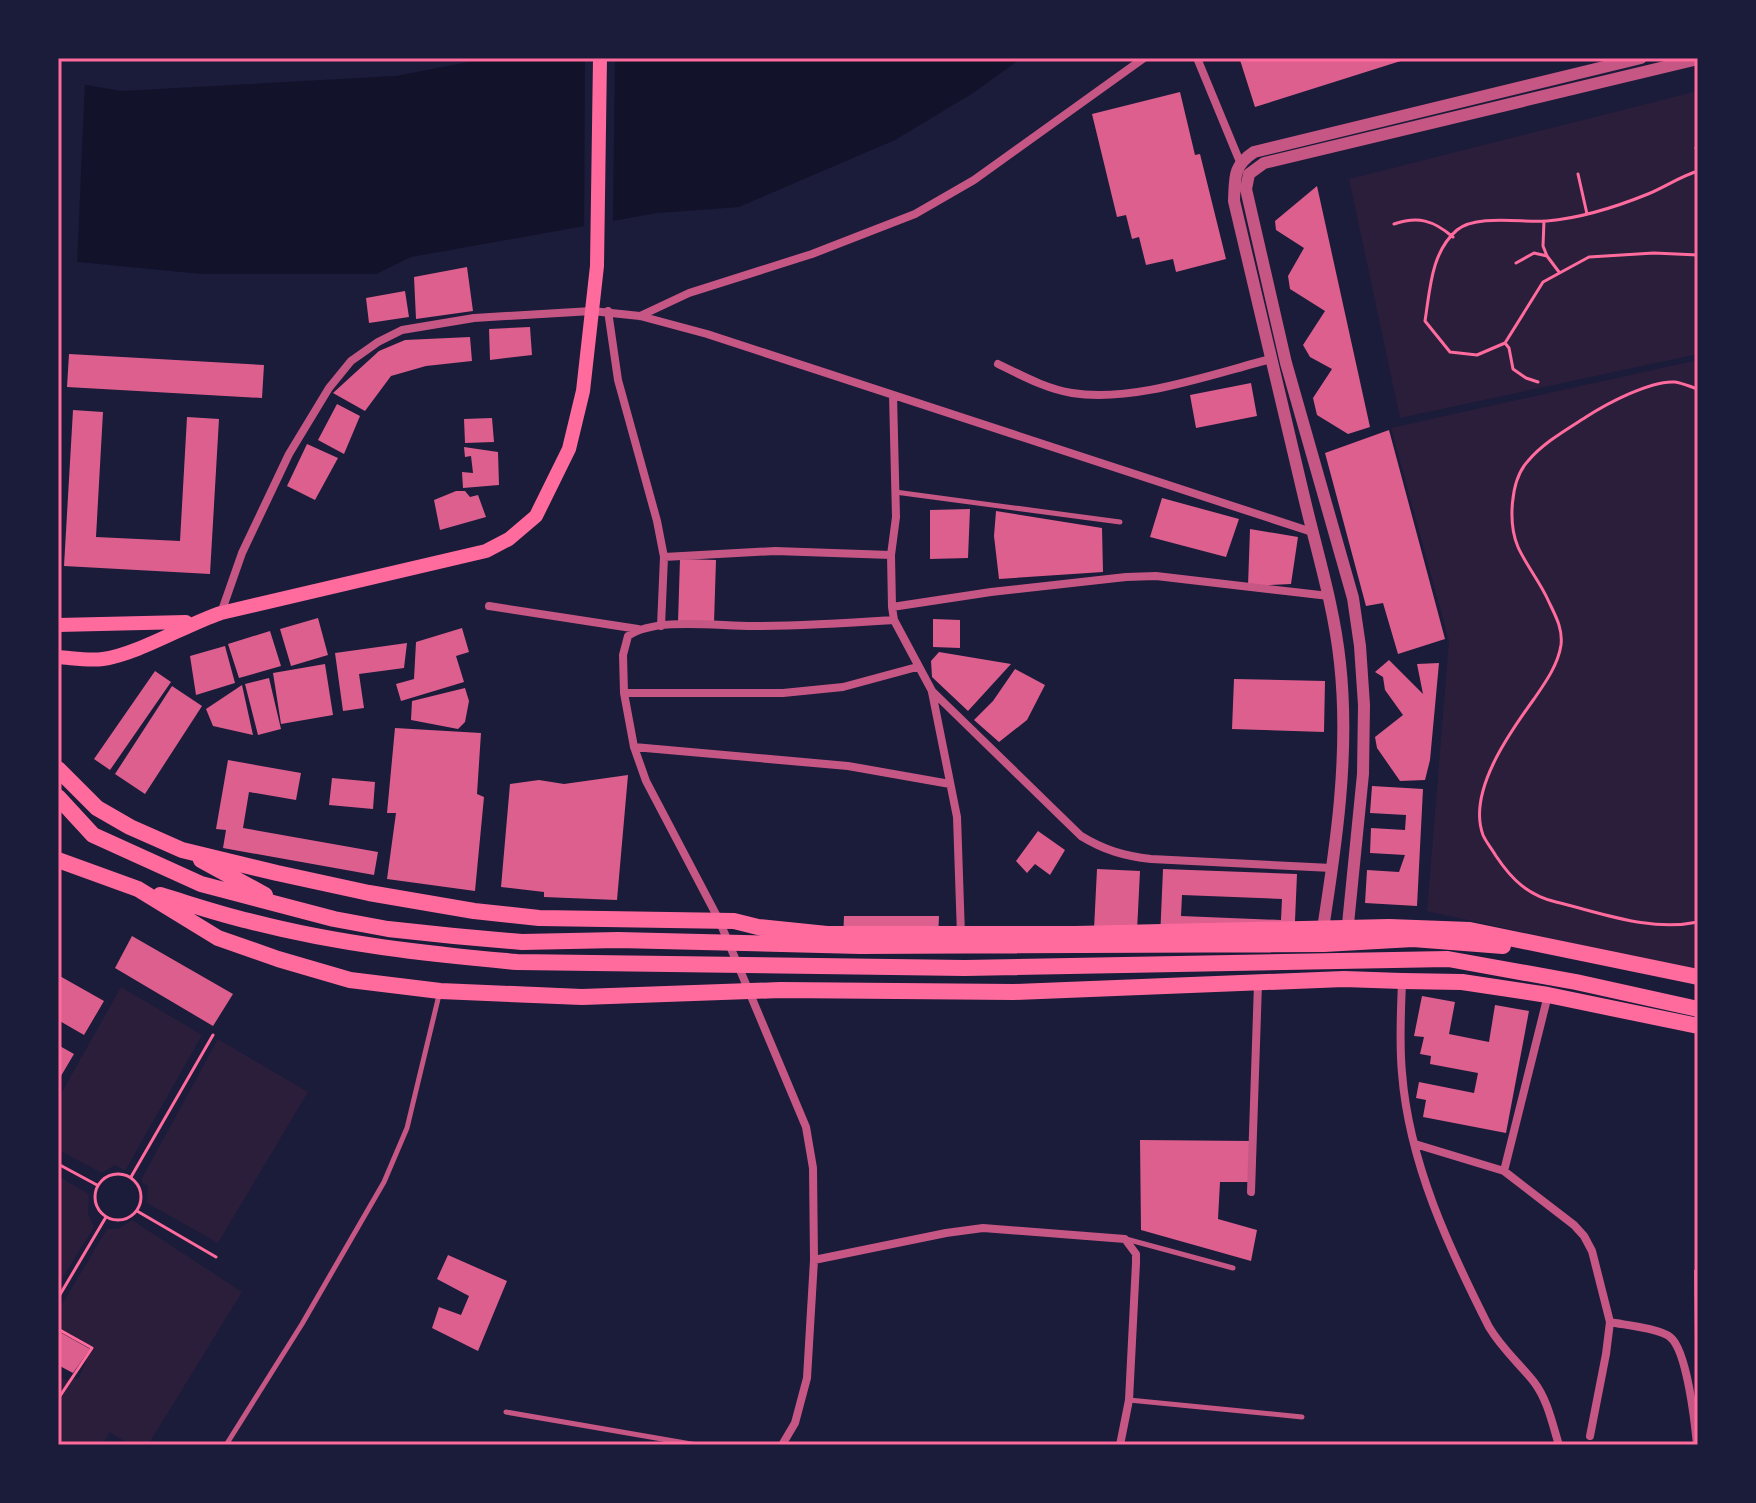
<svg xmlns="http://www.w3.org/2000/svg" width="1756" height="1503" font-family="Signika,sans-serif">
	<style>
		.green { fill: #2a1e3b }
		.water { fill: #12122b }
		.pier { fill: #1b1b3a }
		.building { fill: #dd5f8e; fill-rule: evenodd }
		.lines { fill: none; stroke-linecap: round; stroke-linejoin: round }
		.path { stroke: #ff6b9d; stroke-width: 3 }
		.service { stroke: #c65784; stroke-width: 5 }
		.minor { stroke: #c65784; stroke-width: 8 }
		.tertiary { stroke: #c65784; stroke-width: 12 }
		.secondary { stroke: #ff6b9d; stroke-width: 14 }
		.primary { stroke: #ff6b9d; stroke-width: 16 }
		.neatline { fill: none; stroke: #ff6b9d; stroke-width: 3 }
	</style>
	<rect width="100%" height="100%" fill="#1b1b3a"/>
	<path class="green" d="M1698,91V354L1400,418L1349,179Z
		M1698,360V971L1427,911L1449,641L1391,428Z
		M121,987L202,1035L125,1171L115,1165L102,1173L58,1150V1099Z
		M218,1039L308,1092L218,1243L147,1203L148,1186L142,1183V1178Z
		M58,1176L89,1194L88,1213L94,1227L58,1285Z
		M132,1220L242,1292L148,1445H130L110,1432L102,1445H58V1375L66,1380L79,1378L90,1350L58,1331V1311L107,1229H118Z"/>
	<path class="water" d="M489,58H1022L973,93L895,140L739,207L657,213L411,257L376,274H202L58,260V80L121,91L396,76Z"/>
	<path class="pier" d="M585,58H615L613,225L584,230Z
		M58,76L85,81L77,266L58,264Z"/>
	<path class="building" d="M1246,58H1407V59L1255,107L1240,60Z
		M1180,92L1195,155L1200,154L1226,259L1176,272L1173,259L1146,265L1139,237L1132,239L1126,215L1117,217L1092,114Z
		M1317,186L1370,427L1348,434L1317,415L1313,398L1332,369L1310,357L1303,345L1325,311L1290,289L1288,276L1304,248L1276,230L1275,221Z
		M467,267L473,311L416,319L414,277Z
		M405,291L409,317L369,323L366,298Z
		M530,327L532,355L490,360L489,329Z
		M470,337L472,361L426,366L391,376L365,411L333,393L379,351L405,340Z
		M69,354L264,365L262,398L67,387Z
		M1251,383L1257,416L1196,428L1190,395Z
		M337,404L360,416L344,454L318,440Z
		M73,410L103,412L96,537L180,541L187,417L219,419L210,574L64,566Z
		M492,418L494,442L465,443L464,419Z
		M1389,430L1445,639L1398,654L1383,603L1366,606L1325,453Z
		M307,444L338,458L315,500L287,486Z
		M464,447L498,452L499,485L463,488L462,472L473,473L471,456L465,457Z
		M456,491H465L470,497L478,495L486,517L440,530L434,500Z
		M1162,498L1239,519L1226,557L1150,537Z
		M970,509L968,558L930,559V510Z
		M996,511L1102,528L1103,572L999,579L994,536Z
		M1250,529L1298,537L1291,584L1248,586Z
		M680,559L716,560L714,623L678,622Z
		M318,618L328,655L291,666L280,629Z
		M933,619L960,620V648L933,647Z
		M462,628L469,652L456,656L464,682L401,701L396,684L414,679L416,642Z
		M270,631L281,666L239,678L228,644Z
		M407,643L404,668L359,674L364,708L343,711L335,653Z
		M225,646L235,683L196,695L190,656Z
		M939,652L1011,664L968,711L932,677L931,661Z
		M1389,660L1423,694L1417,664L1439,663L1430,760L1425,780L1400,781L1377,748L1375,737L1403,715L1385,690L1383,677L1375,672Z
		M325,664L333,715L281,724L273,673Z
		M1015,669L1045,685L1027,720L999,742L974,720L993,701Z
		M155,671L171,682L110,770L94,759Z
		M269,678L281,729L258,735L245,684Z
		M1234,679L1325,681L1324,732L1232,729Z
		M242,685L253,735L213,726L206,709Z
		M172,686L202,706L145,794L115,774Z
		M465,688L469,701L465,722L458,729L411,720L412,701Z
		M395,728L481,733L477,794L484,797L475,891L387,879L396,813H387Z
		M228,760L301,773L296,800L249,792L243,828L378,852L374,875L223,848L226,830L216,829Z
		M628,775L617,900L544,897V892L501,887L510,784L539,780L564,784Z
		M332,778L375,782L373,809L329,805Z
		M1372,786L1423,789L1417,906L1365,903L1367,870L1399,872L1405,855L1370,853L1371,828L1405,830L1406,815L1370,813Z
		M1038,831L1065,850L1050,875L1035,864L1027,873L1016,861Z
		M1097,869L1140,871L1137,931L1094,929Z
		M1163,869L1297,874L1294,944L1160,939ZM1182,895L1282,899L1281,920L1181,916Z
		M844,916H939L938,940L843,942Z
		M132,936L233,994L213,1026L115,968Z
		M58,975L104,1001L84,1035L58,1020Z
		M1422,996L1455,1002L1449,1034L1489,1042L1495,1005L1529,1011L1506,1133L1423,1117L1426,1100L1416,1098L1419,1082L1474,1093L1478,1073L1430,1064L1431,1056L1420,1054L1424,1037L1414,1036Z
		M58,1045L74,1054L58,1081Z
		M1140,1140L1253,1141V1182H1220L1218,1219L1257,1230L1251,1261L1141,1230Z
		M448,1255L507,1281L478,1351L432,1328L439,1307L461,1315L469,1296L437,1279Z
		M1694,1270H1698V1339H1695Z
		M58,1331L90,1349L73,1373L58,1365Z"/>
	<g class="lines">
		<path class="path" d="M1696,148L1698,152
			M1698,171C1681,176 1665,187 1648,194C1616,207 1582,218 1547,221C1523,223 1477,214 1457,230C1431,252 1430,290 1425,321L1450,352L1477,355L1505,343L1543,282L1589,257L1654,253L1698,255
			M1578,174L1587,214
			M1544,221L1543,246L1547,256
			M1394,224C1418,216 1433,220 1453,237
			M1516,263L1534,253L1547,256L1559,272
			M1505,343L1509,348L1513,369L1526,378L1538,382
			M1698,389C1691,387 1682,383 1675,382C1651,380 1606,404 1586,417C1566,430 1543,443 1528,461C1510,480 1508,524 1518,547C1526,565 1540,582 1548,600C1555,615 1563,628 1561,645C1558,665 1545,683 1534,699C1510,732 1467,792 1483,835C1486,842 1492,849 1496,856C1512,880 1528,895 1556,902C1602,913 1650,932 1698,922
			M58,1164L97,1185
			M95 1197a23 23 0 1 1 46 0a23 23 0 1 1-46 0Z
			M131,1177L213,1035
			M137,1211L216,1257
			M58,1298L106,1217
			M58,1329L92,1348L58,1399"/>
		<path class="service" d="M895,492L1120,522
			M1126,1239L1233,1268
			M1129,1400L1302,1417
			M506,1412L697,1445
			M226,1445L302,1324L384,1182L407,1128L439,995"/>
		<path class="minor" d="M1197,58L1240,162
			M608,311L618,380L657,521L664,557L661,626
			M640,316L689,293L812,254L915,214L974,180L1144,58
			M998,364C1021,375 1046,389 1072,393C1133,403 1212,374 1271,359
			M893,395L896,517L891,555L892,607L894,620L932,691L1081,836C1104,850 1124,856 1151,859L1332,868
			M664,557L775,551L891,555
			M489,606L638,629
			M892,607L991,592L1126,577L1156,576L1329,596
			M221,613L242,553L289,454L329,388L351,361L378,342L402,330L474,318L592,311L640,316L707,334L1312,532
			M932,692L957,817L961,935
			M624,693H783L843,687L917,667
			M634,747L848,766L950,784
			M1402,981C1401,1012 1399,1042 1402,1073C1409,1163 1449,1248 1489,1327C1502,1349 1519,1363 1534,1382C1547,1399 1552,1422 1558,1442
			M1548,995L1504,1171L1574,1225L1584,1236L1592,1251L1610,1322L1606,1354L1590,1436
			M1415,1144L1504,1171
			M1251,1192L1258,984
			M814,1260L946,1233L983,1228L1125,1239L1136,1254V1263L1129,1400L1120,1445
			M1610,1322C1624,1325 1659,1328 1670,1337C1687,1350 1695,1423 1697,1445
			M782,1445L795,1423L807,1378L814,1260L813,1168L806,1127L719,920L646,781L634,747L624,693L623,655L628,636C657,616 721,627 757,626C803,626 849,623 894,620"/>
		<path class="tertiary" d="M1347,934L1363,774L1364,705L1360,646L1353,598L1286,363L1246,189L1249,174L1264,163L1698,59
			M1322,935C1336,846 1350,754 1340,663C1334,606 1317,552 1304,497C1281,398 1257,300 1234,201C1235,177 1233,166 1254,152L1641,58"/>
		<path class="secondary" d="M58,625L186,622
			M58,657C73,658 88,661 103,659C138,654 185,625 221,613L486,551L509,539L536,516L569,449L583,391L597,266L600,58"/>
		<path class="primary" d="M58,769L97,808L130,827L182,850L277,873L369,893L474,911L539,918L734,921L758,927L827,934H1075L1389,927L1470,930L1698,977
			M58,797L93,835L201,884L334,919L388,929L454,936L522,942L618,940L860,946L1324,944L1413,939L1503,946
			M58,860L138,889L218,938L278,959L350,980L440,991L582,997L780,990L1014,992L1344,979L1402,981L1462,982L1548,995L1698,1026
			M201,860L265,895
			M160,895C190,904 219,914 249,921C336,944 428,954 517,962L965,968L1448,959L1576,982L1698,1009"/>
	</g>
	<rect width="1756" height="1503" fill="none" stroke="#1b1b3a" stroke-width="120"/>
	<rect x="60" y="60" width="1636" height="1383" class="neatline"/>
</svg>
